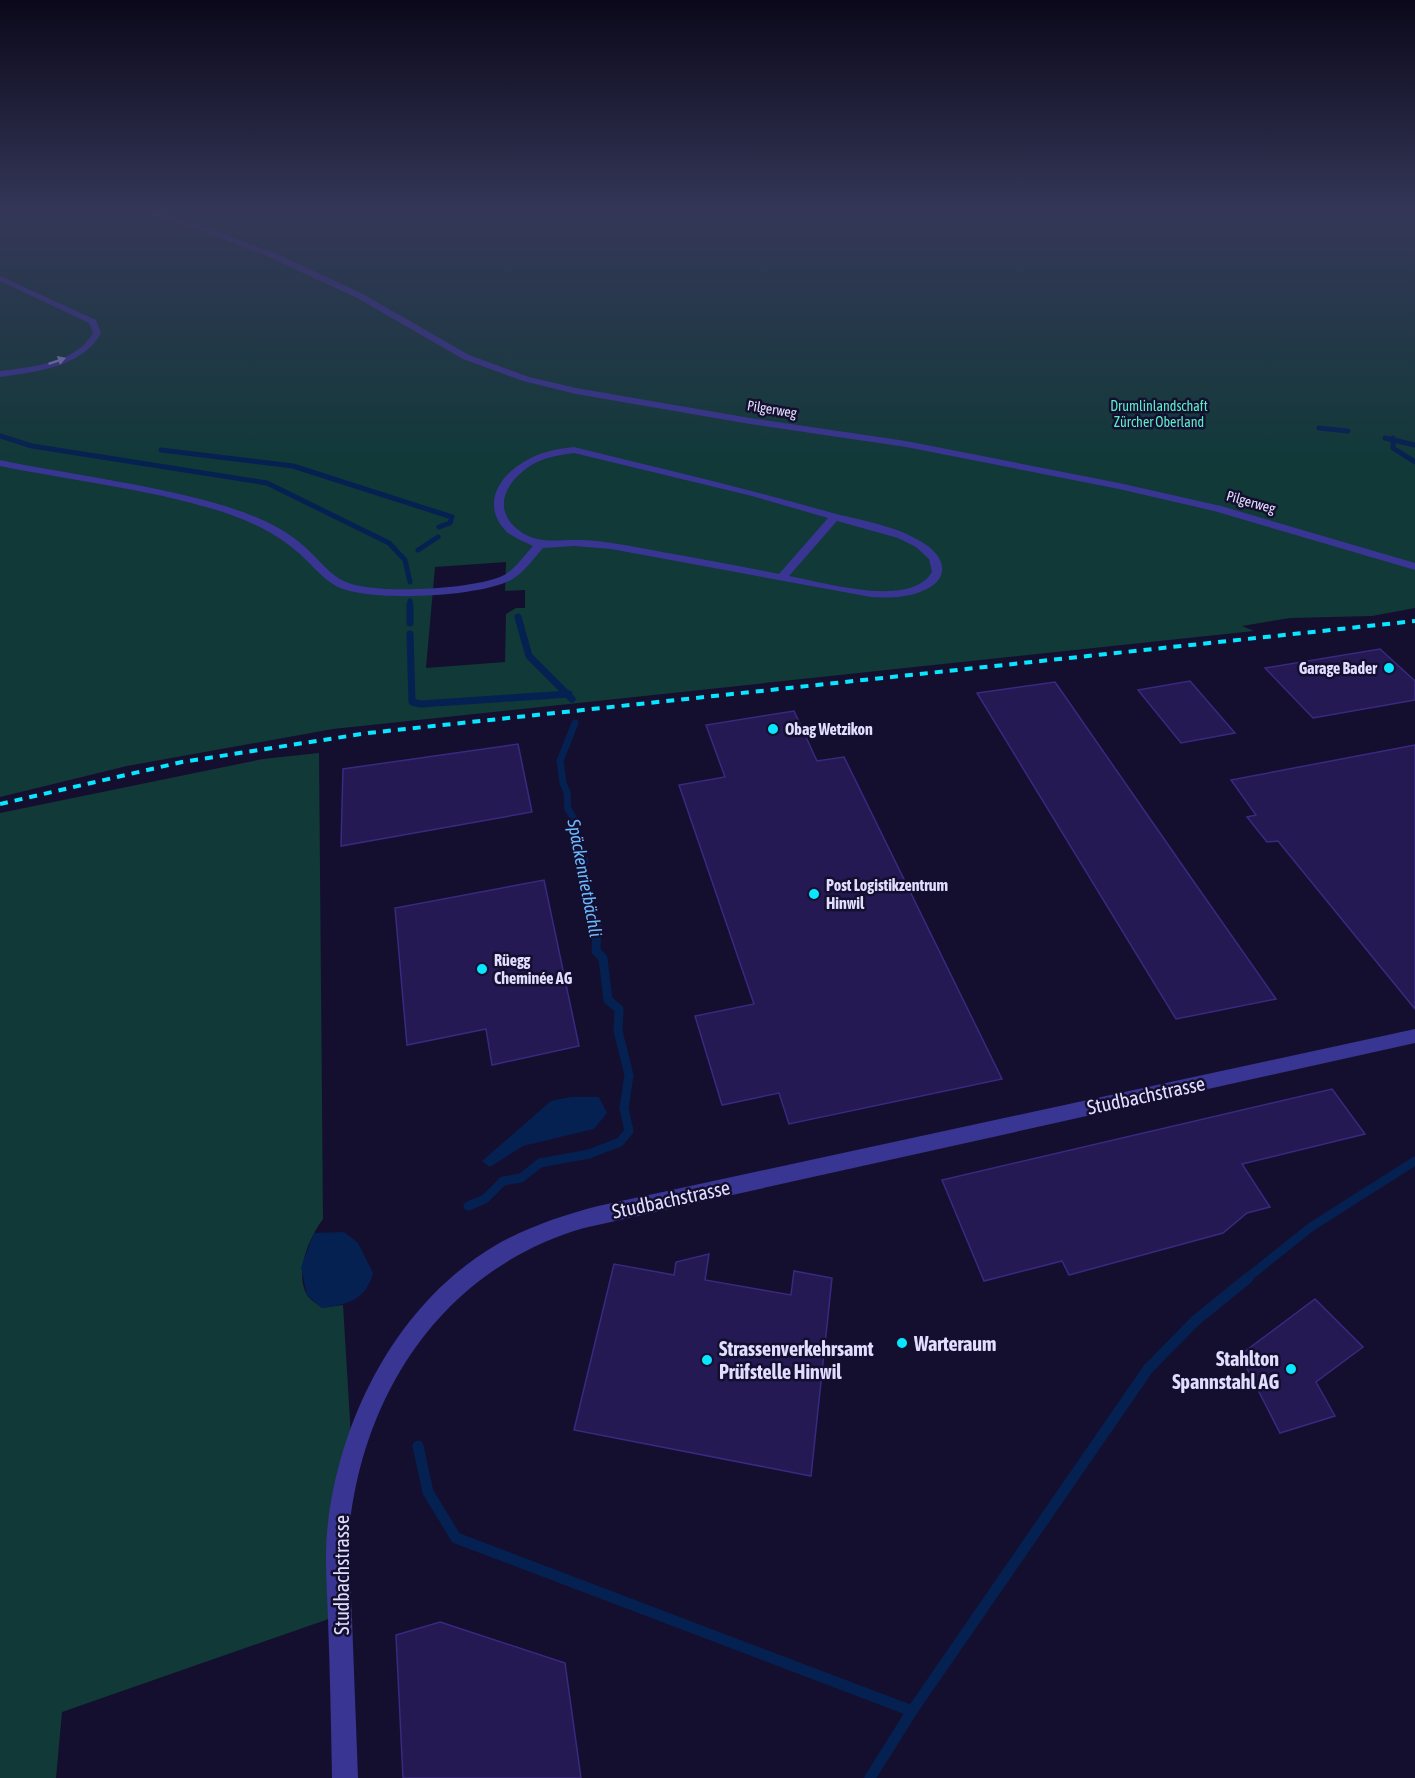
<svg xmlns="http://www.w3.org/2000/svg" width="1415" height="1778" font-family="'Asap Condensed',sans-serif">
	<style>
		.green { fill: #113938; fill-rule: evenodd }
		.water { fill: #052151 }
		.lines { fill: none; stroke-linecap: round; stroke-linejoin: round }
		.stream-far3 { stroke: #052151; stroke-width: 5 }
		.stream-far2 { stroke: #052151; stroke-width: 7 }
		.stream-far1 { stroke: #052151; stroke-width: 9 }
		.stream { stroke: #052151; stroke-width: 11 }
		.building { fill: #241952; stroke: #3a2980; stroke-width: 1.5 }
		.street { fill: #393592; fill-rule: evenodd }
		.rail { stroke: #09e6ff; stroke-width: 4; stroke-dasharray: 8 7; stroke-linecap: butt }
		.oneway { fill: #8581c3 }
		.poi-dot { fill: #09e6ff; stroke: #140f2f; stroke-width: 2 }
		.labels { text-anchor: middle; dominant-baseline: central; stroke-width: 5; stroke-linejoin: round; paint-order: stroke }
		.far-park-label { font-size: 14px; fill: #5bedc8; stroke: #140f2f }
		.far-street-label { font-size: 14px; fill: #e1ddff; stroke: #140f2f }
		.poi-label { font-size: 16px; font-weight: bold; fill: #e1ddff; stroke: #140f2f; text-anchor: start }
		.water-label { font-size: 18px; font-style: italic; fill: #6bbaff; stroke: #140f2f }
		.near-street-label { font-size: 20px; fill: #e1ddff; stroke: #140f2f }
		.near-poi-label { font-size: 20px; font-weight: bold; fill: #e1ddff; stroke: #140f2f; text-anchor: start }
	</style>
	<rect width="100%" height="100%" fill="#140f2f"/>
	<path class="green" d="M0,213H1415V608L1372,616L1290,618L1242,626L1254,631L333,729L127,766L0,797ZM506,562L505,591L525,590V608H516L506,614L505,662L426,668L435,567Z
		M319,753L323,1219C309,1238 294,1272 307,1295C310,1300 318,1304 322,1308L343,1305L352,1453L340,1615L62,1712L56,1778H0V813L263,759Z"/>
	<path class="water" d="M571,1097H599L607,1113L594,1129L523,1146L490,1167L482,1161L551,1101Z
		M344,1232L358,1243L373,1273C365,1301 348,1304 322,1308L307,1295L301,1267L314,1233Z"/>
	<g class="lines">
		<path class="stream-far3" d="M1319,428L1348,431
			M0,436L32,446L267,483L389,543L405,560L410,582
			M1385,438L1415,445
			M1393,438V448L1415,462
			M161,450L293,466L452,517L450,523L439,527
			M418,550L438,537
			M410,601V607"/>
		<path class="stream-far2" d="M410,605V623
			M518,617L529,656L572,699
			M410,634L412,702L421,704L569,694
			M575,723L560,761L563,783L567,792L568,809L576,822L577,847L585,860L584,881L591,893L589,898"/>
		<path class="stream-far1" d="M468,1206L485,1199L503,1181L521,1178L540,1163L589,1154L620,1142L629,1131L624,1108L629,1075L618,1031L619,1009L608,1000L603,958L596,951L597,927L587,906L590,896
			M1246,1279L1311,1227L1415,1161"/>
		<path class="stream" d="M418,1446L428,1492L456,1538L912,1711
			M870,1778L912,1711L1148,1369L1195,1321L1248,1278"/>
	</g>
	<path class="building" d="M1380,649L1415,681V700L1313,718L1265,668Z
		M1190,681L1235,733L1181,743L1138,690Z
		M1055,682L1194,882L1276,999L1176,1019L977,693Z
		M794,711L817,761L844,757L1002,1079L789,1124L779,1093L722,1105L695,1016L754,1004L679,785L725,777L706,725Z
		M518,744L532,812L341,846L343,769Z
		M1415,745V1009L1278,841L1267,842L1247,817L1256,815L1231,780Z
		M544,880L579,1046L492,1065L486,1029L407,1045L395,908Z
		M1332,1089L1365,1134L1242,1164L1270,1207L1247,1213L1223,1233L1069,1275L1062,1261L984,1281L942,1180Z
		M709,1254L705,1280L791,1295L794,1271L832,1278L811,1476L574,1430L614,1264L674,1275L676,1262Z
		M1315,1299L1363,1347L1316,1382L1335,1416L1280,1433L1240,1355Z
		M440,1622L565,1663L581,1778H403L396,1635Z"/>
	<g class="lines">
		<path class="street" d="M145,213H157L205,228L275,253L363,294L469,355L529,377L576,388L750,418L906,441L1119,483L1221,506L1415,563V570L1214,511L1119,489L906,447L750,424L576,394L523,381L463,359L357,298L269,257L201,230Z
			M0,276L96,320L101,333C83,367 35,372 0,377V371C31,367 77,363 93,333L89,323L0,281Z
			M574,447C659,468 745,488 829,512C859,520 894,525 920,541C946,555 953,580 920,592C904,598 888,598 871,597L611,549L574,546L543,548C533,559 524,573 511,580C479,597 368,603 336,586C320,577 309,561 295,550C274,532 249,521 223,512C150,489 74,481 0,466V460C76,476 154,484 228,507C256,516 283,527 305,547C318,558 329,575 346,582C374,595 471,589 500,577C514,571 523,557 533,546C525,542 515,538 508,533C479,506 499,474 529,459C543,451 558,449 574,447ZM574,453L752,496L828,518L779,574C740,566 701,559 662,552C635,547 608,541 581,540C557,539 536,546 516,528C490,505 510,477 535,463C547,457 560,455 574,453ZM837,521L898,538L916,547L929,559L932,572C910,609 824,582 789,576Z
			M1415,1029V1043L584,1228C448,1267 366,1386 350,1523C347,1555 351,1587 352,1619C354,1672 356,1725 358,1778H332C331,1725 330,1672 328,1619C327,1587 324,1555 328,1523C341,1414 399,1302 496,1245C528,1227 563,1215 598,1206Z"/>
		<path class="rail" d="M0,804L182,762L368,733L1415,621"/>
	</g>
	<defs><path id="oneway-solid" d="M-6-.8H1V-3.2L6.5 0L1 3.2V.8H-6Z" transform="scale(1.5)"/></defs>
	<use class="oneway" href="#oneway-solid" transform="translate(57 361) rotate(-19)"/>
	<linearGradient id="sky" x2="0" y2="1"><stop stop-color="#0b081a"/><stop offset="0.46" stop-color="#343758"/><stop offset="1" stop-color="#343758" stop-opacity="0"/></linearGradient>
	<rect width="1415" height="462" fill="url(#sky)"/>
	<g class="poi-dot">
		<circle cx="1389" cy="668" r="6"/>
		<circle cx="773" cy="729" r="6"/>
		<circle cx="814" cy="894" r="6"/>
		<circle cx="482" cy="969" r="6"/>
		<circle cx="902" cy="1343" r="6"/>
		<circle cx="707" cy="1360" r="6"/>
		<circle cx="1291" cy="1369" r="6"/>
	</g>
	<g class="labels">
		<g class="far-park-label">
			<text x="1159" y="406">Drumlinlandschaft<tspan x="1159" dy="16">Zürcher Oberland</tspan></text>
		</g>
		<g class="far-street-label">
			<text transform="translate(772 409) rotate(9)">Pilgerweg</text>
			<text transform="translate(1251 502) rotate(16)">Pilgerweg</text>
		</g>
		<g class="poi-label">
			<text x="1377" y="668" text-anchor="end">Garage Bader</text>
			<text x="785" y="729">Obag Wetzikon</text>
			<text x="826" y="885">Post Logistikzentrum<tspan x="826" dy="18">Hinwil</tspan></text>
			<text x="494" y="960">Rüegg<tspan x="494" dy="18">Cheminée AG</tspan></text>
		</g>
		<g class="water-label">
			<text transform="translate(585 878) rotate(79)">Späckenrietbächli</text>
		</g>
		<g class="near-street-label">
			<text transform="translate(1146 1095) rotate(-12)">Studbachstrasse</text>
			<text transform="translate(671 1199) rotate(-12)">Studbachstrasse</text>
			<text transform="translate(341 1575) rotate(-90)">Studbachstrasse</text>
		</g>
		<g class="near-poi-label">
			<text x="914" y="1343">Warteraum</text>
			<text x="719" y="1348">Strassenverkehrsamt<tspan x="719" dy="23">Prüfstelle Hinwil</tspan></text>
			<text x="1279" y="1358" text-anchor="end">Stahlton<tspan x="1279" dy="23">Spannstahl AG</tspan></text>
		</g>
	</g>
</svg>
